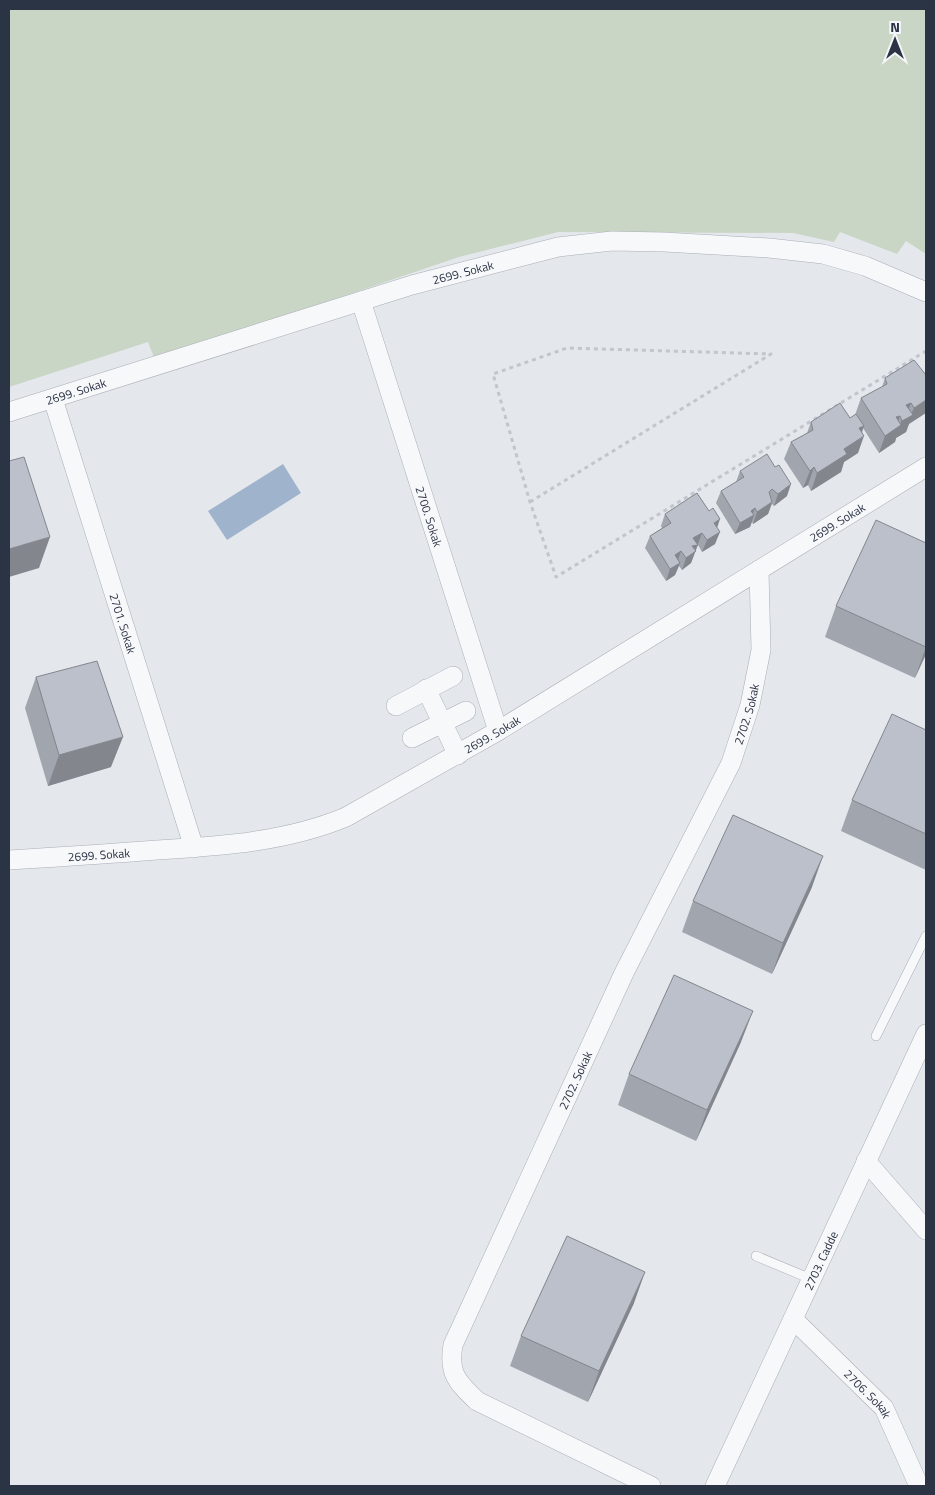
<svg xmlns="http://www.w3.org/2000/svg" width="935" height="1495" font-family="'Titillium Web',sans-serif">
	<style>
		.green { fill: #c9d6c5 }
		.water { fill: #9fb4cc }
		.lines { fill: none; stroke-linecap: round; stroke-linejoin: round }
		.service-casing { stroke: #a9aeb7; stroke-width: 10 }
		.minor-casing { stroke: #a9aeb7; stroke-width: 20 }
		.path { stroke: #c2c5cb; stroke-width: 3; stroke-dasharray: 4 4; stroke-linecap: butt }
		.service { stroke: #f7f8fa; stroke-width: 9 }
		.minor { stroke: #f7f8fa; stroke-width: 19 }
		.wall { fill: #a1a5ae }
		.shaded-wall { fill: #83868d }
		.building { fill: #bbc0ca; stroke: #83868d }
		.labels { text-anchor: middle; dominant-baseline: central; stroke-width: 4; stroke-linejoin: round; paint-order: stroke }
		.street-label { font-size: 12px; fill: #2b3445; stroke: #f4f6f9 }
	</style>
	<rect width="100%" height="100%" fill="#e4e7ec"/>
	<path class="green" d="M9,9H926V254L906,241L897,254L840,232L834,242L793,233L558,232L459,257L155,360L148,342L9,387Z"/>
	<path class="water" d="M283,464L301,493L227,540L208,511Z"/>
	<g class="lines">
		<g class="service-casing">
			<path id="service" d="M876,1036L926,936
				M756,1256L811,1279"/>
		</g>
		<g class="minor-casing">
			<g id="minor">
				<path id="s1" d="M361,301L498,731"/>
				<path id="s2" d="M53,399L194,848"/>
				<path id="s3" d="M9,412L412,285L558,247L612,241L664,242L769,248L823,254L865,266L926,292"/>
				<path d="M426,689L458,755"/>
				<path d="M396,706L453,676"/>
				<path d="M412,738L466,711"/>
				<path id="s4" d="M9,860C58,857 107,854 157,850C221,846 286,842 346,817L498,731L926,467"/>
				<path d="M866,1161L926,1230"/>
				<path id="s5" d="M793,1319L884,1408L919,1486"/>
				<path id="s6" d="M651,1486L477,1401C457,1382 448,1373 453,1345L624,973L731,763L750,705L761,650L759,570"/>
				<path id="s7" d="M715,1486L926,1034"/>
			</g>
		</g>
		<path class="path" d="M530,502L771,354L567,348L493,374L530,502L556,577L926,351"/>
		<use href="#service" class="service"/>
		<use href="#minor" class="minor"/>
	</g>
	<path class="wall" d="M926,375L906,432L896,438L895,442L879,453L863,428L858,453L844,462L841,472L811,491L808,485L803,488L784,459L791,442L807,433L811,422L850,418L855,415L861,398L882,387L885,378Z
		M740,471L787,496L774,506L772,504L768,514L753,524L752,522L750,527L735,534L716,503L721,491L736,482Z
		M665,514L717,528L715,544L702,552L698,545L691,563L682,570L679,566L675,575L666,581L645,548L650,536L662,528L661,526Z
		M926,543V654L915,678L825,637L836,606Z
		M36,677L111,767L48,786L25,708Z
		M926,730V870L841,831L852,800Z
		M812,887L772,974L682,932L693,901Z
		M741,1042L696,1141L618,1105L629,1074Z
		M634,1303L588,1402L510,1366L521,1336Z"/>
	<path class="shaded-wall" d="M926,400V413L909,424L906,432L896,438L895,442L879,453L885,436L896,417L900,416L895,429L900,425L906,405L911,403L905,419L910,416L914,408Z
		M864,426L859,440L864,436L858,453L844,462L841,472L811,491L817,473L844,449L859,428Z
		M814,467L808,485L803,488L810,471Z
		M791,484L787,496L774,506L778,494Z
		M772,502L768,514L753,524L757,512Z
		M755,508L752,516L754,515L750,527L735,534L740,523L751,511Z
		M720,519L716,531L714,523Z
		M720,532L715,544L702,552L707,540Z
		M702,533L691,563L682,570L693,538Z
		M50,537L39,568L9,577V549Z
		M681,551L677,563L675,555Z
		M680,563L675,575L666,581L670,569Z
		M926,647V654L915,678Z
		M123,737L111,767L48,786L59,755Z
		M823,856L812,887L772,974L783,943Z
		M753,1011L741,1042L696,1141L707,1110Z
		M645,1272L634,1303L588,1402L599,1371Z"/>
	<path class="building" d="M914,360L926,375V400L914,408L911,403L906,405L913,415L902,421L900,416L896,417L901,425L885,436L861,398L887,384L885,378Z
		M840,403L850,418L856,414L864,426L859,428L864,436L844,449L847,454L817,473L814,467L810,471L791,442L813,430L811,422Z
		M767,454L775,467L779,465L791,484L778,494L772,489L769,492L772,502L757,512L755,508L751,511L754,515L740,523L721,491L744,477L740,471Z
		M24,457L50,537L9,549V461Z
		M697,493L709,511L713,508L720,519L714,523L720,532L707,540L702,533L693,538L698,545L692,546L696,551L686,558L681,551L675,555L680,563L670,569L650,536L671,523L665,514Z
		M876,520L926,543V647L836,606Z
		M97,661L123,737L59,755L36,677Z
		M892,714L926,730V834L852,800Z
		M733,815L823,856L783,943L693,901Z
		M674,975L753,1011L707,1110L629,1074Z
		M567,1236L645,1272L599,1371L521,1336Z"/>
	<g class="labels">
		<g class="street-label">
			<text stroke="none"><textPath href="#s3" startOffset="475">2699. Sokak</textPath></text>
			<text stroke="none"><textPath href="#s3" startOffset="70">2699. Sokak</textPath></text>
			<text stroke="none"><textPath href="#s1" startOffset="226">2700. Sokak</textPath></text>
			<text stroke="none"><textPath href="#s4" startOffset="914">2699. Sokak</textPath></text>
			<text stroke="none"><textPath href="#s2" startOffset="235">2701. Sokak</textPath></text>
			<text stroke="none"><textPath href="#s6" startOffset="955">2702. Sokak</textPath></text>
			<text stroke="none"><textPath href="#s4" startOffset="509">2699. Sokak</textPath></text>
			<text stroke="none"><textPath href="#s4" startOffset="90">2699. Sokak</textPath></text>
			<text stroke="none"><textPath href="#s6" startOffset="550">2702. Sokak</textPath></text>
			<text stroke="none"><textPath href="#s7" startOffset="249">2703. Cadde</textPath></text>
			<text stroke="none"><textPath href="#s5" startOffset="106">2706. Sokak</textPath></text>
		</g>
	</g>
	<rect width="935" height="1495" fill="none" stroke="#2b3445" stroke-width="20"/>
	<g transform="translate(895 40)" stroke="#f4f6f9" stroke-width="4" paint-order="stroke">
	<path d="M0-4L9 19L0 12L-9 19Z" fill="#2b3445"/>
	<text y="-8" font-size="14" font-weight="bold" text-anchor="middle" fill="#2b3445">N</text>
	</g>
</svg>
